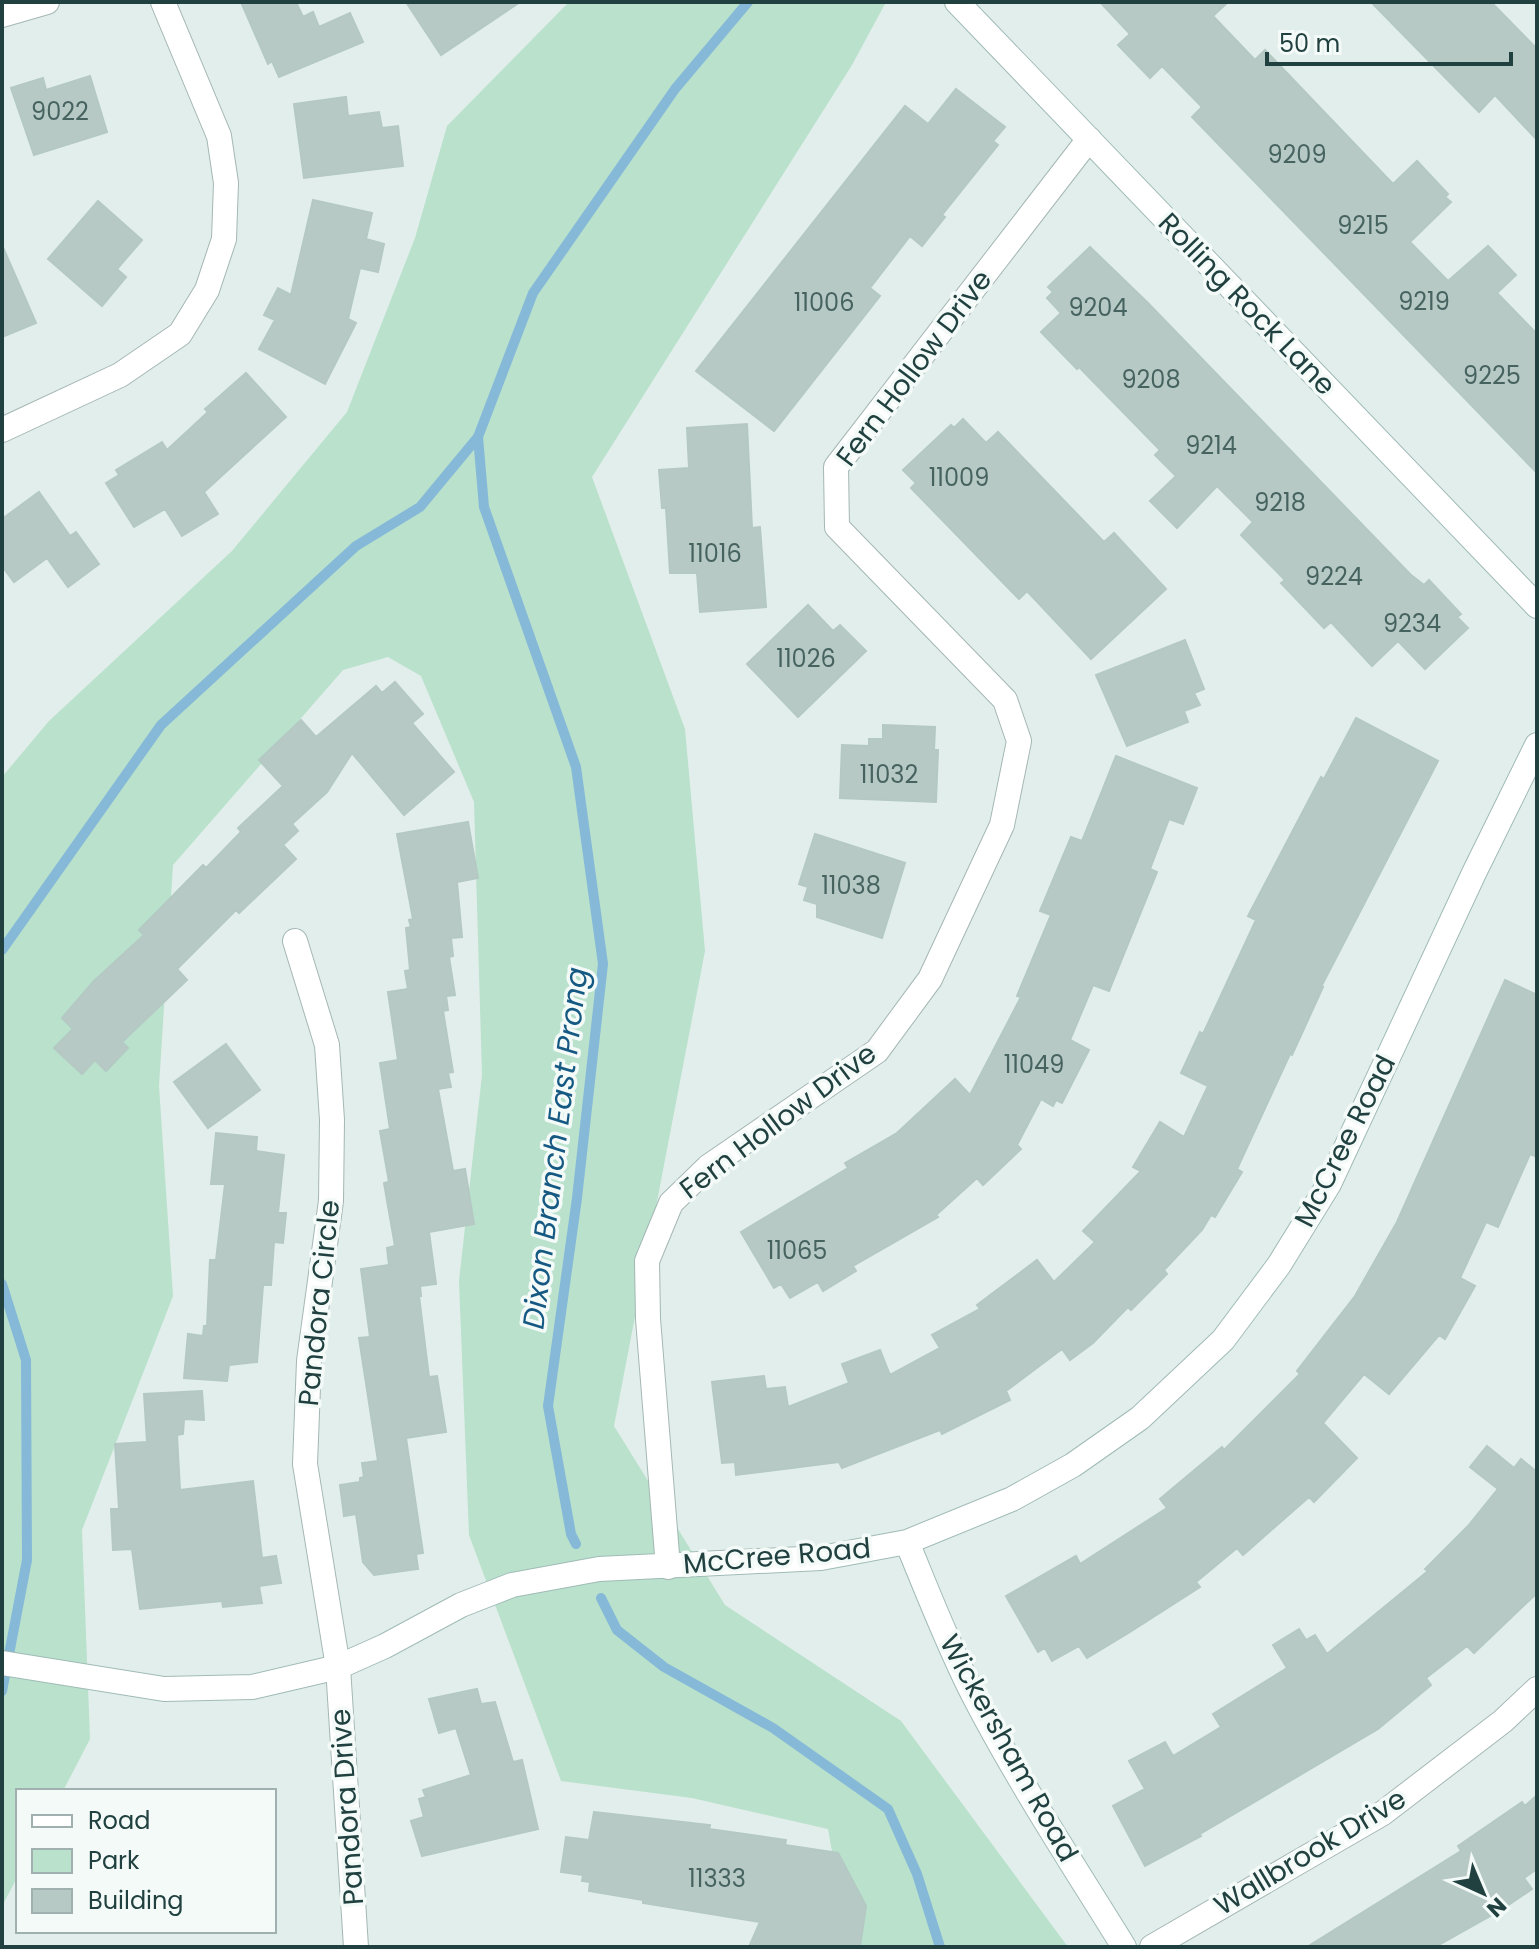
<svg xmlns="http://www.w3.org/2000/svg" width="1539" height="1949" font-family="Poppins,sans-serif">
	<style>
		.green { fill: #b9e1cc }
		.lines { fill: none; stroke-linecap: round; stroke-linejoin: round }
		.stream { stroke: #86b9d8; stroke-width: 10 }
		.building { fill: #b7c9c5; stroke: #b4c8c4; stroke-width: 2 }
		.street-casing { stroke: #a4b7b4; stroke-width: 26 }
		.secondary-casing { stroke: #a0bbb7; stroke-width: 26 }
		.street { stroke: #fff; stroke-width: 24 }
		.secondary { stroke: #fff; stroke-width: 24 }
		.labels { text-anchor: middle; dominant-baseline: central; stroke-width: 7; stroke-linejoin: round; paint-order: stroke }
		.number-label { font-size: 24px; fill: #466360 }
		.street-label { font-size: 28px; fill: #20413f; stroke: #f3faf8 }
		.water-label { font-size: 30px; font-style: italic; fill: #155983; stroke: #f3faf8 }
	</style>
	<rect width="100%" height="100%" fill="#e2eeeb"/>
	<path class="green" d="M569,2H886L852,65L592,477L685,729L705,951L614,1426L725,1605L901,1721L1068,1947H849L828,1829L692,1798L561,1781L469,1535L459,1281L482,1075L474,802L421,676L388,657L343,670L173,865L159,1086L173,1296L82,1530L90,1739L63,1791H18V1876L2,1906V777L49,721L232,551L347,412L415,238L447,126Z"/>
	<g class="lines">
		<path class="stream" d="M2,950L161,725L356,546L420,507L478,437
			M2,1284L26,1360L27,1560L2,1691
			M576,1544L571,1534L548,1406L577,1198L603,964L576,767L484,507L478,437L533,293L675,89L748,2
			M601,1598L617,1630L664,1667L773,1728L888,1809L917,1874L940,1947"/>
	</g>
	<path class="building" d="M241,2H296L303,17L313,12L319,27L350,13L363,42L279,77L272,61L268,64Z
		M406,2H520L441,55Z
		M1100,2H1228L1213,16L1255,60L1265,50L1393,184L1417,161L1448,194L1445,197L1451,202L1410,242L1448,281L1488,246L1516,275L1497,293L1537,334V473L1192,117L1202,107L1162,66L1150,78L1118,45L1130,34Z
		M1371,2H1491L1537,49V140L1495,95L1479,112Z
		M90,76L107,132L34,155L11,88L43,78L46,90Z
		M956,89L1005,127L993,141L998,145L942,215L945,217L922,246L910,236L870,288L880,296L774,431L696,371L905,106L928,124Z
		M346,97L348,116L379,112L382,128L398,126L403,166L304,178L294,104Z
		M313,200L372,213L366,239L384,244L378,272L360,268L348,319L356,323L325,384L259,349L275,320L264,315L278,288L291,295Z
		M98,201L142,240L117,269L126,277L102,306L48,259Z
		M2,245L36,323L2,337Z
		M1090,247L1147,302L1411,575L1424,585L1429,580L1461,614L1457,617L1468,628L1425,669L1398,641L1372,666L1331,622L1324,628L1281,583L1285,580L1241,535L1253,522L1217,486L1177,528L1150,501L1176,476L1155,455L1160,450L1079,367L1077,369L1041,332L1061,313L1047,298L1053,292L1048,287Z
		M246,373L286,417L204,492L218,514L182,536L165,509L134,527L106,483L119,475L116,470L162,442L167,450L208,412L205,409Z
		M963,419L986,443L998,432L1104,542L1114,533L1166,589L1091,659L1027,591L1019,599L911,488L916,483L903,470L951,425L954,428Z
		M747,424L752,528L760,527L766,607L700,612L697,573H670L666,508H662L659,470L689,468L687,428Z
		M39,492L70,536L76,532L99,564L68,587L47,558L14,582L2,566V519Z
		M808,605L833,631L840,625L866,651L798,717L747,664Z
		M1185,640L1204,689L1194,693L1200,705L1184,711L1188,722L1127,746L1096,675Z
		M395,682L423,714L412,723L454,772L404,815L352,753L327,792L292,824L298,831L283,845L296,859L239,913L236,910L177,969L187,980L122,1042L128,1048L106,1071L95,1060L82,1074L54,1048L73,1029L62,1018L93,982L144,935L139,930L203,865L206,868L241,832L238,828L283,786L259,760L301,720L316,737L376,686L382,693Z
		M1356,718L1438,761L1321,987H1323L1292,1055L1290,1054L1237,1169L1242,1172L1215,1217L1211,1215L1202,1230L1164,1270L1167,1274L1131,1310L1128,1307L1093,1343L1070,1360L1062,1349L1006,1391L1010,1400L942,1434L940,1430L842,1468L839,1462L736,1475L735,1462L722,1463L712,1382L764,1376L766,1389L785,1387L788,1407L849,1383L842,1364L880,1350L890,1375L940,1348L932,1335L980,1309L977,1305L1037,1260L1054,1282L1095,1242L1083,1231L1141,1171L1133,1167L1160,1122L1184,1137L1208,1086L1181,1073L1200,1032L1203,1034L1256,920L1248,916L1321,777L1324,779Z
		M883,725L935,727L934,750H938L936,802L840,798L842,745L869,746V739H883Z
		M1116,756L1197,788L1183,824L1169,819L1150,869L1157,872L1109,991L1093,985L1070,1040L1089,1050L1062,1103L1056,1100L1053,1106L1041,1099L1017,1145L1021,1149L983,1185L977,1178L936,1215L938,1217L853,1266L856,1271L823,1291L818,1282L790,1298L781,1284L774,1288L741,1232L848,1168L845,1163L897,1133L955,1079L970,1095L1021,997L1017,996L1051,915L1040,911L1071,837L1082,841Z
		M468,822L478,878L457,882L462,937L451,938L453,956L449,957L455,995L446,996L448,1010L443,1011L453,1072L448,1073L451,1087L438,1089L453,1171L465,1169L474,1224L429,1232L436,1284L420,1286L421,1296H419L429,1377L437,1376L446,1432L406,1438L423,1553L416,1554L418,1569L374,1575L363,1562L356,1514L344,1516L340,1485L360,1482V1478L364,1477L362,1463L378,1461L359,1338L370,1337L361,1269L389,1265L387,1248L395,1246L384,1183L389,1182L380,1131L390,1129L380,1063L398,1060L388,992L408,989L405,971L410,970L406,928L411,927L409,920L413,919L397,834Z
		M815,834L905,863L882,938L817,917V904L804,900L808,887L799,884Z
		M1505,980L1537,995V1157L1530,1154L1498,1227L1486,1222L1460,1278L1475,1286L1445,1339L1439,1335L1389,1394L1364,1374L1323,1423L1357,1458L1314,1502L1309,1497L1243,1555L1237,1548L1196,1582L1200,1587L1130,1632L1087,1658L1079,1646L1052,1661L1045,1648L1038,1652L1006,1596L1076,1556L1080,1564L1167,1508L1160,1499L1222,1447L1224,1450L1300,1374L1297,1371L1355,1296L1397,1222Z
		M226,1044L260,1090L208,1128L174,1082Z
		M216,1133L257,1137L256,1151L284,1155L278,1213H286L283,1243L274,1242L271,1285H263L257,1362L229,1365L227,1381L184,1378L188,1334L203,1336L204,1326H207L210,1260H216L225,1184H211Z
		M202,1391L204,1420L184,1419L183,1434L177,1435L180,1490L253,1481L262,1558L276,1556L281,1583L259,1586L262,1603L223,1607L222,1601L140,1609L132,1549L113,1550L111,1509H119L115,1444L147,1442L144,1394Z
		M1487,1446L1514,1468L1521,1459L1537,1472V1593L1474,1653L1467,1646L1426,1678L1431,1685L1378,1729L1200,1834L1201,1836L1145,1866L1113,1806L1145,1789L1129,1761L1165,1742L1173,1756L1221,1727L1213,1714L1287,1668L1273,1645L1299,1629L1306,1640L1315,1635L1327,1654L1428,1571L1425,1569L1469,1525L1498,1489L1470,1467Z
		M477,1689L481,1704L495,1702L513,1762L522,1760L538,1829L422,1856L411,1821L424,1817L419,1799L426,1797L423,1790L471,1775L456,1728L439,1733L429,1699Z
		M1537,1795V1869L1524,1878L1532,1889L1501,1910L1435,1947H1307L1461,1851L1458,1846L1522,1802L1525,1806Z
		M594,1812L710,1825L709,1829L786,1840L785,1845L838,1853L866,1906L860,1947H749L760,1922L643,1903V1900L589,1891L590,1882L582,1881L583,1875L561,1872L566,1837L589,1840Z"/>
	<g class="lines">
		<g class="street-casing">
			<path id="street" d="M2,15L47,2
				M2,430L120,375L180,334L207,290L224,239L226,183L219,136L163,2
				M295,941L327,1045L332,1120L331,1201L309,1361L305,1464L338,1667L356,1947
				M668,1567L648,1319L647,1261L671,1203L708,1167L877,1051L930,979L1002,825L1019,741L1005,700L837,527L836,467L1089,139
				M1152,1947L1383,1813L1503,1721L1537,1689"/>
		</g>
		<g class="secondary-casing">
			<path id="secondary" d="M957,2L1537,606
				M907,1542C928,1593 948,1645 973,1694C1018,1781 1072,1863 1124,1947
				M2,1663L164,1689L252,1687L338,1667L385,1646L461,1605L512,1585L599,1569L821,1558L907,1542L1012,1499L1073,1465L1140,1418L1223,1340L1279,1265L1329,1184L1474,873L1537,745"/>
		</g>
		<use href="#street" class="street"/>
		<use href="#secondary" class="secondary"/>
	</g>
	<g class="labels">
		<g class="number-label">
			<text x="60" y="111">9022</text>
			<text x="1297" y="154">9209</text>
			<text x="1363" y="225">9215</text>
			<text x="1424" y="301">9219</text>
			<text x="824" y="302">11006</text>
			<text x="1098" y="307">9204</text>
			<text x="1492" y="375">9225</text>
			<text x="1151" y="379">9208</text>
			<text x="1211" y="445">9214</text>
			<text x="959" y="477">11009</text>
			<text x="1280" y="502">9218</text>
			<text x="715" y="553">11016</text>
			<text x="1334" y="576">9224</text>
			<text x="1412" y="623">9234</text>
			<text x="806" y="658">11026</text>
			<text x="889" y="774">11032</text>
			<text x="851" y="885">11038</text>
			<text x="1034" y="1064">11049</text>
			<text x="797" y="1250">11065</text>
			<text x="717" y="1878">11333</text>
		</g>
		<g class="street-label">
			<text transform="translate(1247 304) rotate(46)">Rolling Rock Lane</text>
			<text transform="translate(914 368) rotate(-53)">Fern Hollow Drive</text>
			<text transform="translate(778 1121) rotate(-37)">Fern Hollow Drive</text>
			<text transform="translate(1345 1141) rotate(-63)">McCree Road</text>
			<text transform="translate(319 1303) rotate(-84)">Pandora Circle</text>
			<text transform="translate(777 1556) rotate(-5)">McCree Road</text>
			<text transform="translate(1009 1748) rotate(61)">Wickersham Road</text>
			<text transform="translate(347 1807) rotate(-94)">Pandora Drive</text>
			<text transform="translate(1310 1852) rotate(-31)">Wallbrook Drive</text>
		</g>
		<g class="water-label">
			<text transform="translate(555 1148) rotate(-83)">Dixon Branch East Prong</text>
		</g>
	</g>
	<rect width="1539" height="1949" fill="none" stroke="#20413f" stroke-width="8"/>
	<rect x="16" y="1789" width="260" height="144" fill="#f3faf8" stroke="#9fb0ae" stroke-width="2"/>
	<rect x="32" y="1815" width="40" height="12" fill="#ffffff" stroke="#9fb0ae" stroke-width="2"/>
	<text x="88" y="1829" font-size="24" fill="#20413f">Road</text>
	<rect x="32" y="1849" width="40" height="24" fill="#b9e1cc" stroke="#9fb0ae" stroke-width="2"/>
	<text x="88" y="1869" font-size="24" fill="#20413f">Park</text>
	<rect x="32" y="1889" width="40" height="24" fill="#b7c9c5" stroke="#9fb0ae" stroke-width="2"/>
	<text x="88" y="1909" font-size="24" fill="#20413f">Building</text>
	<g transform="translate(1483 1893) rotate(136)" stroke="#f3faf8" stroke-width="6" paint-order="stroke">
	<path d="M0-6L14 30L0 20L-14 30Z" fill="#20413f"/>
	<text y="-12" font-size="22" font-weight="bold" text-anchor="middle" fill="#20413f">N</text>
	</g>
	<path d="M1267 52v12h244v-12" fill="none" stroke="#20413f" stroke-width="4"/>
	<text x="1279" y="52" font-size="24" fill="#20413f" stroke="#f3faf8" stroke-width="6" paint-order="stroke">50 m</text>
</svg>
